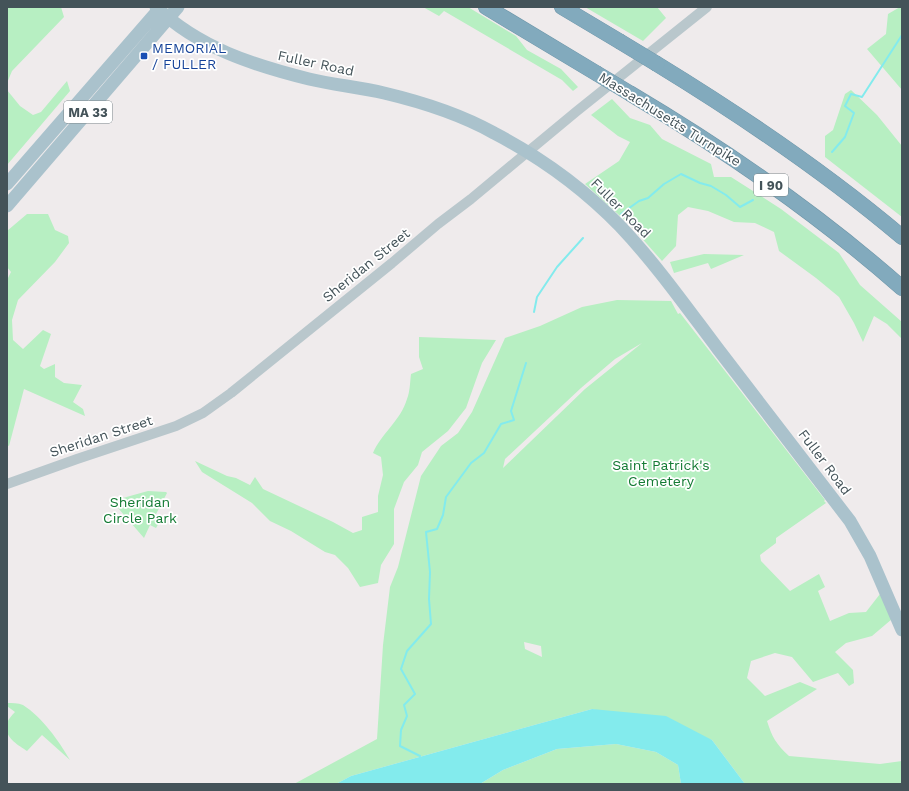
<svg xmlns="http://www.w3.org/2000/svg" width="909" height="791" font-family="'Work Sans',sans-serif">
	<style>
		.green { fill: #b7efc2; fill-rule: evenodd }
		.water { fill: #83ebed }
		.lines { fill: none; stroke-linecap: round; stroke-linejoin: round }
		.stream { stroke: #83ebed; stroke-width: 2 }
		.highway-casing { stroke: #6d95a8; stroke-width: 16 }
		.minor { stroke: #b9c7cc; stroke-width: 10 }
		.major { stroke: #aac2cc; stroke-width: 13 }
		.highway { stroke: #82aabd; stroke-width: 15 }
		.highway-bridge-casing { stroke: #6d95a8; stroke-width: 16; stroke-linecap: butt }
		.highway-bridge { stroke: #82aabd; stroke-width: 15 }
		.transit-dot { fill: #1a4fb4; stroke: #fff; stroke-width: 1.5 }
		.labels { text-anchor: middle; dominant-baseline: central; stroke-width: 3.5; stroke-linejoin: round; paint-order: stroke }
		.shield { fill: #fff; stroke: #7c878b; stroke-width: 1 }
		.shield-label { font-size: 13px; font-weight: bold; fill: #445359 }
		.transit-label { font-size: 14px; fill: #164399; stroke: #fff; text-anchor: start }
		.street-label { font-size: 14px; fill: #445359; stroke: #fff }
		.park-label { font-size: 14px; fill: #147b34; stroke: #fff }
	</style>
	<rect width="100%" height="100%" fill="#efebec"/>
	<path class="green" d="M7,7H61L64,17L12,71L7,83Z
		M423,7H468L516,36L527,50L561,69L578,87L573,91L562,80L444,11L439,16Z
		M585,7H657L666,18L643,41Z
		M900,7H902V90L867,49L886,34L888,14Z
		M67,81L70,91L7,165V90L20,106L33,115L41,112Z
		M851,90L877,115L902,146V217L825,157V136L833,130L845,94Z
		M612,99L630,118L650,125L662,139L711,164L714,177H731L781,209L839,253L860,285L902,322V339L887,324L874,316L863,342L854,323L839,297L816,278L779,251L774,232L755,223L734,222L708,211L688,207L678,215L676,246L662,261L631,226L585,184L619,161L630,142L618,136L591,115Z
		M27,214H48L55,230L68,236L69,243L55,262L18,300L12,320L13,340L23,349L43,330L51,334L40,366L44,369L55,364V377L64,383L82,385L73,402L83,409L85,416L24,389L9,446L7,445V280L11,272L7,267V231Z
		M704,254L744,255L711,269L708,263L674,273L670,262Z
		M617,300L671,301L678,314L680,313L825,500L824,501L826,503L776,538V543L760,555L761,561L790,591L819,574L825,587L818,591L830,621L849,613L866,612L880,594L892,619L872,636L846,643L835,652L853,670L854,683L849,686L838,673L813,682L792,657L775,653L751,661L747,678L765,696L800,682L817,689L767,721C772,737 776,744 789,756L880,764L902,761V784H745L712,740L592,709L351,776L336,784H294L377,739L383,645L390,587L398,567L421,476L441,446L458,433L472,412L505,338L540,326L582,307ZM642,343L585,389L503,468L505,459L581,388L615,359ZM524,642L541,646L542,657L525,649Z
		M419,337L496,340L482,363L466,408L448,431L422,452L418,465L404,482L394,509V544L381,565L378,583L360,587L348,568L335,555L325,552L291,531L270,521L252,503L202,472L195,461L227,476L236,478L250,485L255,477L263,489L333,522L353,533L362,530V517L378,512V496L383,475L381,457L373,453C381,434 401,420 407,399C410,392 410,382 411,374L423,369L419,357Z
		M148,491L166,492L167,493L154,518L160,521L156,528L150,525L144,538L112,501Z
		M7,703C12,703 18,703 23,705C42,717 59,741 70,760L42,735L27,751C18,745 3,737 7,723C8,720 12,715 15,712L7,706Z
		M616,744L656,752L678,765L681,784H480L503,770L557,749Z"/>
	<path class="water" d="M592,709L666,716L712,740L745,784H681L678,765L656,752L616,744L557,749L503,770L480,784H336L351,776Z"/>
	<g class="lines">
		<path class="stream" d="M832,152L845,137L854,113L845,106L851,94L862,97L902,35
			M621,214L639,201L648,198L664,184L681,174L700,183L711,186L726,195L740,207L753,200
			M534,312L537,297L557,267L583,238
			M420,756L400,746L401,730L407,716L404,705L415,694L401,669L407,651L431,624L429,599L430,572L426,532L437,529L443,515L446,497L471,463L484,453L501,424L514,420L511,411L526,363"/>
		<g class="highway-casing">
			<path id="highway" d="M486,7L596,73
				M562,7L619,41
				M657,64C742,116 825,172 902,237
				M631,94C727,151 818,214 902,288"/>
		</g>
		<path class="minor" d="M7,484L77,459L176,426L203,413L231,393L392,263L438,224L471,199L577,111L707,7"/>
		<path class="major" d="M156,7C199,48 253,65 309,79C334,85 359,87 384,93C422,102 460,114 494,133C540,157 584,189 620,226C656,264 687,308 718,349C762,407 806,464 850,521L870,556L902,630
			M7,184L161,7
			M7,206L178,7"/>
		<use href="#highway" class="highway"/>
		<g class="highway-bridge-casing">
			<path id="highway-bridge" d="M619,41L657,64
				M596,73L631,94"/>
		</g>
		<use href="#highway-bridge" class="highway-bridge"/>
	</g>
	<rect class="transit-dot" x="140" y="52" width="8" height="8" rx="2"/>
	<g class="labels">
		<g class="shield">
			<rect x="64" y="101" width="48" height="22" rx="3"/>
			<rect x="754" y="174" width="34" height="22" rx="3"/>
		</g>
		<g class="shield-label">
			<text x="88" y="112">MA 33</text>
			<text x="771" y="185">I 90</text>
		</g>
		<g class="transit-label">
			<text x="152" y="48">MEMORIAL<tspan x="152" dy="16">/ FULLER</tspan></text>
		</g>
		<g class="street-label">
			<text transform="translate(316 63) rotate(12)">Fuller Road</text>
			<text transform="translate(670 119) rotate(32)">Massachusetts Turnpike</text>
			<text transform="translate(621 208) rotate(45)">Fuller Road</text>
			<text transform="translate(366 265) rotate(-39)">Sheridan Street</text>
			<text transform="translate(101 436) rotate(-18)">Sheridan Street</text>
			<text transform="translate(825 462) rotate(53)">Fuller Road</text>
		</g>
		<g class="park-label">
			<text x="661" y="465">Saint Patrick's<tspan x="661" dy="16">Cemetery</tspan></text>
			<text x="140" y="502">Sheridan<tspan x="140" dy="16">Circle Park</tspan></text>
		</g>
	</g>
	<rect width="909" height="791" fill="none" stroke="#445359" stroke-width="16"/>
</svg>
